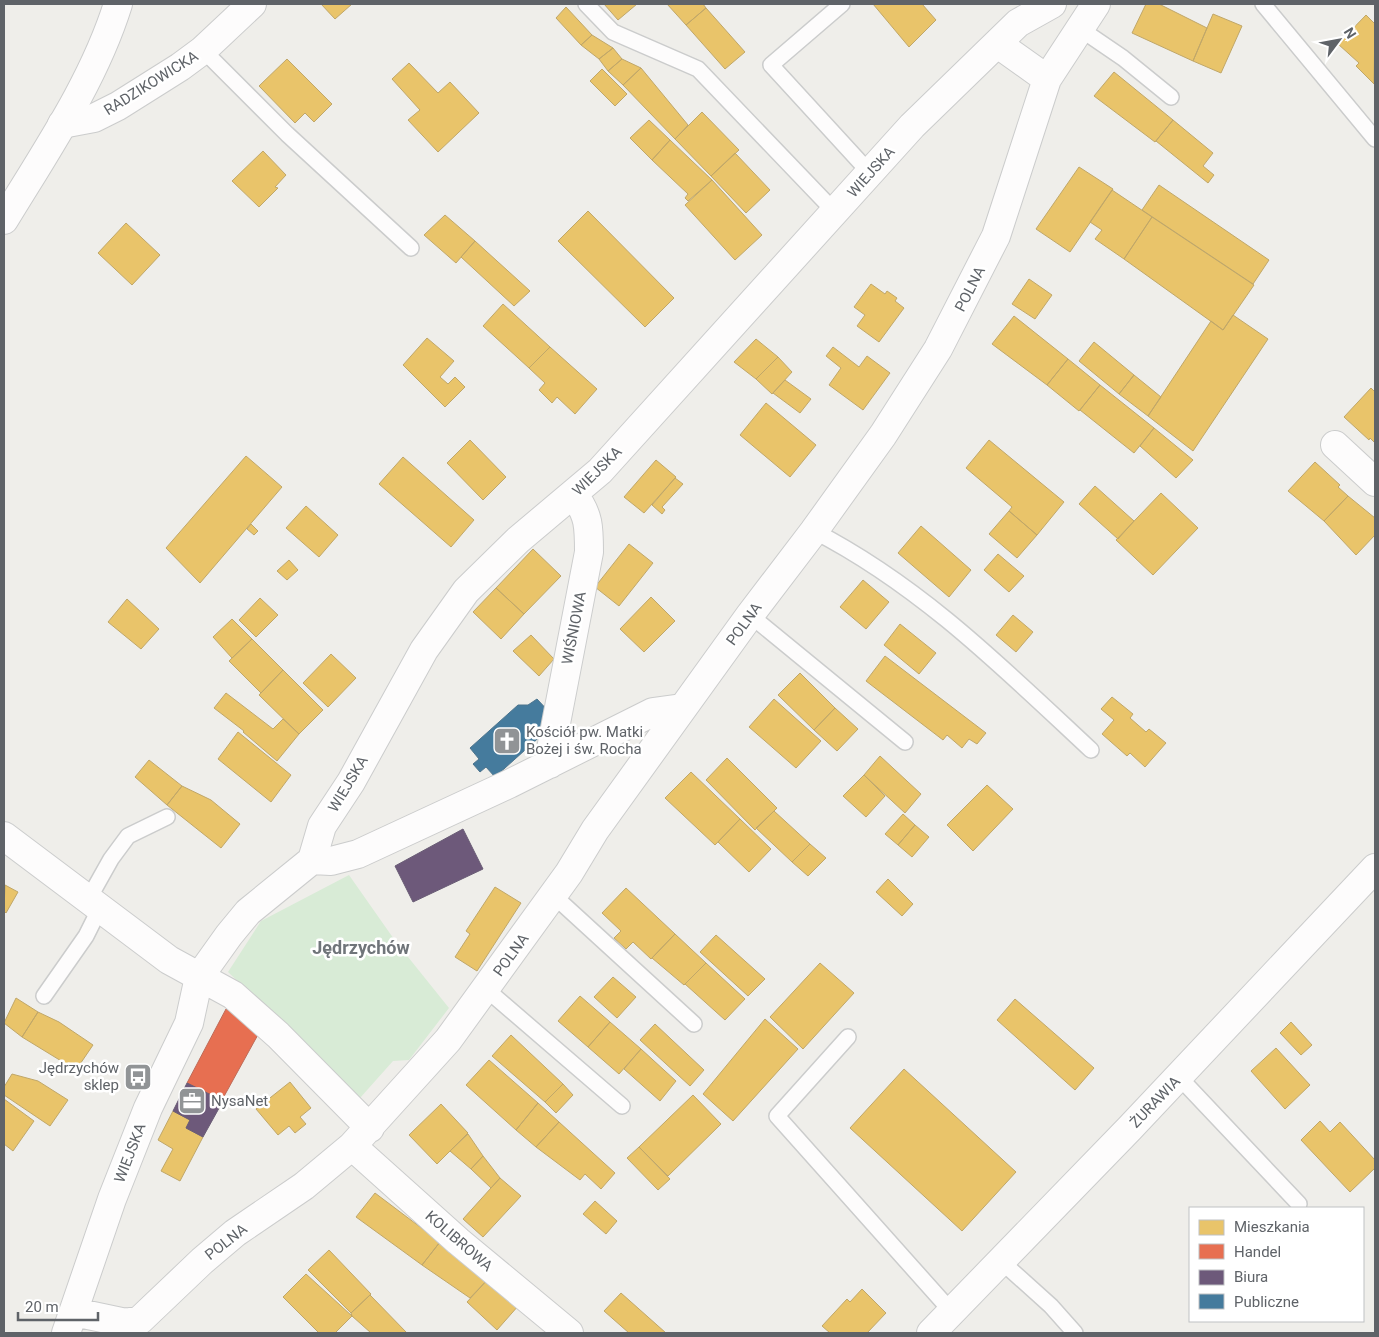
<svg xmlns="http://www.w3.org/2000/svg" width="1379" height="1337" font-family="Roboto,sans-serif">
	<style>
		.green { fill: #d8ebd6 }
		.homes { fill: #e9c46a; stroke: #c0a769 }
		.shops { fill: #e76f51; stroke: #be6b58 }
		.offices { fill: #6d597a; stroke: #695c75 }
		.public { fill: #457b9d; stroke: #4d748d }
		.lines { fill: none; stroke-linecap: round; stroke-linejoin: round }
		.service-casing { stroke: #cbcccc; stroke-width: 18 }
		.minor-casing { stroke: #cbcccc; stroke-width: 30 }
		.tertiary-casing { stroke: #cbcccc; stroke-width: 30 }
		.service { stroke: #fdfcfc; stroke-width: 15 }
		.minor { stroke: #fdfcfc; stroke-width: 28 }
		.tertiary { stroke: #fdfcfc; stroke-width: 28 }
		.labels { text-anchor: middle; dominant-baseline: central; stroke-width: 5; stroke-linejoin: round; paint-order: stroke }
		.street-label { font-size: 15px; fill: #5f6368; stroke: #fff }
		.poi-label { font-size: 15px; fill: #5f6368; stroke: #fff; text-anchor: start }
		.quarter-label { font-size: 18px; font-weight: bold; fill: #70757a; stroke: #fff }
	</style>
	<rect width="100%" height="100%" fill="#efeeea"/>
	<path class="green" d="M349,875L396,942L449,1008L409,1060L393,1061L360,1098L228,972L261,921Z"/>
	<path class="homes" d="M321,4H352L335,19Z
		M604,4H637L618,20Z
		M667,4H703L706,8L686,25Z
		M873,4H922L936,20L909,47Z
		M1146,4H1159L1207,28L1193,61L1132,33Z
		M566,7L592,35L581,45L556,18Z
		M706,8L745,52L725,69L686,25Z
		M1213,14L1242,26L1221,73L1193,61Z
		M1366,15L1375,24L1374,84L1356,66L1359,63L1338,44Z
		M592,35L613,48L599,59L581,45Z
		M613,48L622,59L608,71L599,59Z
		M287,59L332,104L314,122L305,113L295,123L259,86Z
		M622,59L641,68L623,85L608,71Z
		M409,63L438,93L450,82L479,113L438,152L408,120L420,110L392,79Z
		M641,68L688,125L675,139L623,85Z
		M602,69L627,94L615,106L590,81Z
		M1114,72L1173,120L1155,142L1094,96Z
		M702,112L739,150L711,176L675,139Z
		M649,120L670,140L652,160L630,138Z
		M1173,120L1213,153L1203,166L1214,175L1208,183L1156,141Z
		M670,140L712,180L688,201L685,198L688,194L652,160Z
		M263,151L286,175L275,187L278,188L259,207L232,181Z
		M735,153L770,190L746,213L711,176Z
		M1079,167L1113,189L1070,252L1036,229Z
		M712,180L762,235L735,260L685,205Z
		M1159,185L1269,260L1253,284L1142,210Z
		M1112,190L1152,217L1124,259L1095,239L1102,230L1090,222Z
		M588,211L674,298L645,327L558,241Z
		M445,215L475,241L456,263L424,235Z
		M1152,217L1254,285L1223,330L1124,259Z
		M126,223L160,255L132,285L98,253Z
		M475,241L530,291L514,306L461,257Z
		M1029,279L1052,295L1035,319L1012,304Z
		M871,284L885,294L887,291L897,298L895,301L904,308L879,342L857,326L865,315L854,307Z
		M503,304L550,347L529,368L483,326Z
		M1233,315L1268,339L1193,451L1148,416L1211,321L1223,330Z
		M1014,316L1068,359L1047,385L992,344Z
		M427,338L454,361L440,377L448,384L455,377L465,387L445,407L403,365Z
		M756,339L778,357L756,379L734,362Z
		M1094,342L1134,375L1119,394L1079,361Z
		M550,347L597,389L575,414L557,397L552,403L539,390L545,383L529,368Z
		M833,347L859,367L867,356L890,373L863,410L829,385L841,368L826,356Z
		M778,357L792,372L772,394L756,379Z
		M1068,359L1100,385L1079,411L1047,385Z
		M1134,375L1161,397L1148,416L1119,394Z
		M785,380L811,399L800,413L773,393Z
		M1100,385L1154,428L1134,453L1080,410Z
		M1371,388L1375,392V443L1370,438L1369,440L1344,417Z
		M766,403L816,445L790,477L740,435Z
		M1154,428L1193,460L1176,478L1140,446Z
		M470,440L506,477L483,500L447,463Z
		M989,440L1064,502L1037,535L1009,511L1012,507L966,468Z
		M246,456L282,487L200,583L166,548Z
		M403,457L474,520L451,547L379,484Z
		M656,460L676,477L644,513L624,497Z
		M1315,462L1340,485L1338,487L1348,496L1324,521L1288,491Z
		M675,478L683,484L662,507L665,510L662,514L652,505Z
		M1095,486L1134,521L1118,539L1079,504Z
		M1161,493L1198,528L1153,575L1116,540Z
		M1348,496L1375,518V535L1356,555L1324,521Z
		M306,506L338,535L319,557L286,528Z
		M1009,511L1037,535L1017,558L989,534Z
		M251,524L258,531L254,535L247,529Z
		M921,526L971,570L949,597L898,553Z
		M629,544L653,563L619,606L595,587Z
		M533,549L561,576L524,614L496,588Z
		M998,554L1024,576L1009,592L984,570Z
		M289,560L298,570L287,580L277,571Z
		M863,580L889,602L866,629L840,607Z
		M496,588L524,614L501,639L473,612Z
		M651,597L675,621L644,652L620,629Z
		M260,598L278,615L256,637L239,620Z
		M127,599L159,629L141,649L108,622Z
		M1013,615L1033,632L1016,652L996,635Z
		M232,619L252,639L232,658L213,637Z
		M900,624L936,653L919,674L884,645Z
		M531,635L554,659L539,676L513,651Z
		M252,639L283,670L261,693L229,661Z
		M331,654L356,678L328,707L303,683Z
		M885,656L986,733L977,744L969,739L962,748L947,735L943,740L866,681Z
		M283,670L323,710L299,734L259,695Z
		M800,673L835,708L814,730L778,695Z
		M226,693L273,729L283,719L299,734L277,761L243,732L244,731L214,708Z
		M1112,697L1133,714L1130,718L1146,732L1149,729L1166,743L1145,767L1130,753L1127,756L1102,734L1114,720L1101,709Z
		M774,699L821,741L796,768L749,727Z
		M835,708L858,729L837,751L814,730Z
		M238,732L291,775L271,802L218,759Z
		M880,756L921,794L905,813L864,775Z
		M727,758L777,808L755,830L706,780Z
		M149,760L182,786L167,805L135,777Z
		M691,772L740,819L715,845L665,798Z
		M864,775L885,796L866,817L843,796Z
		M987,785L1013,809L973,851L947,825Z
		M182,786L211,800L240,824L221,848L167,805Z
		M774,811L810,844L792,862L756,828Z
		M903,814L915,825L898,845L885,834Z
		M740,819L771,849L749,872L718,842Z
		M915,825L929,837L912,857L898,845Z
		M810,844L826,858L808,876L792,862Z
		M888,879L913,904L902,916L876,892Z
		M5,885L18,892L6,913L4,911Z
		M495,887L521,903L477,971L455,957L470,934L466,931Z
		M626,888L675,934L651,959L633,942L626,949L614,938L621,931L602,913Z
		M675,934L706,963L684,985L652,958Z
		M716,935L765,979L748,996L700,952Z
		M706,963L745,999L725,1020L685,984Z
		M820,963L854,993L803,1049L770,1017Z
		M613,977L636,997L617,1018L594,997Z
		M580,996L610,1022L588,1047L558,1021Z
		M16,998L38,1012L22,1037L4,1023Z
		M1015,999L1094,1068L1075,1090L997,1020Z
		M38,1012L59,1022L93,1045L76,1070L22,1037Z
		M765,1019L798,1049L733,1121L703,1094Z
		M610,1022L641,1049L619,1074L588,1047Z
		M1291,1022L1312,1045L1301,1055L1280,1033Z
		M655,1024L704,1070L690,1086L640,1040Z
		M511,1035L563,1084L545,1102L492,1056Z
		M1276,1048L1310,1085L1285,1109L1251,1071Z
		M641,1049L676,1081L660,1101L624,1069Z
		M489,1060L538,1103L516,1130L466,1085Z
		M904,1069L1016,1172L962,1231L850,1128Z
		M12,1074L38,1081L68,1100L50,1126L4,1095V1087Z
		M290,1082L311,1108L300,1117L306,1124L295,1133L289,1126L278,1135L256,1109Z
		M563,1084L573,1095L556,1113L545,1102Z
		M693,1095L721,1124L668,1176L639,1147Z
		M4,1099L34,1121L13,1151L4,1144Z
		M538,1103L559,1122L536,1147L516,1130Z
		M441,1104L468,1133L437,1164L409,1135Z
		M173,1111L190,1120L186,1128L203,1137L180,1181L161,1171L173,1149L158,1140Z
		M1320,1121L1330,1132L1340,1122L1375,1160V1168L1350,1192L1301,1140Z
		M559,1122L615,1173L601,1189L585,1174L580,1180L536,1147Z
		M468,1134L483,1156L471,1169L450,1151Z
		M639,1147L670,1179L658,1190L627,1158Z
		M483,1156L500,1178L491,1188L471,1169Z
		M500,1178L521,1196L483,1237L463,1219Z
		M375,1193L440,1242L422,1265L356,1217Z
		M595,1201L617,1221L606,1234L583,1214Z
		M440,1242L489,1278L470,1298L422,1265Z
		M329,1250L371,1294L351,1313L308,1270Z
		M306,1274L352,1316L335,1333H319L283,1297Z
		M489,1278L519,1305L497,1330L467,1302Z
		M862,1289L886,1313L867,1333H830L822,1326L847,1299L850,1302Z
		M621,1293L666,1333H629L604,1311Z
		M370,1295L407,1333H371L352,1316L351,1313Z"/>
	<path class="shops" d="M226,1009L260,1031L222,1100L187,1083Z"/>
	<path class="offices" d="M463,829L483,869L413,902L395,866Z
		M187,1083L223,1101L203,1137L186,1128L190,1120L173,1111Z"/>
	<path class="public" d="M537,699L551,714L544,733L495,777L486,767L480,772L473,764L479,759L470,748L518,705H528Z"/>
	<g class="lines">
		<g class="service-casing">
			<path id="service" d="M586,4L613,32L698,69L835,212
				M842,4L771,65L870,173
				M1263,4L1375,139
				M1079,28L1123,58L1171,97
				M203,50L287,134L411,248
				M814,531C921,586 1004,669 1091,750
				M750,615L905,742
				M553,895L694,1024
				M88,900L111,859L128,836L167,817
				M486,989L622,1106
				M44,996L86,936L100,908
				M848,1037L777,1116L951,1311
				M1179,1077L1299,1204
				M1001,1261L1051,1306L1075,1333"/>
		</g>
		<g class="minor-casing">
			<path id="minor" d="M998,44L1047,79
				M62,124L94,118L118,106L180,67L203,50L252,4
				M1335,445L1375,482
				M550,764L551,749L589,552C589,527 589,515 574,495
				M4,836L169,960L233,995L278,1035L370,1128
				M312,860L331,861L358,854L509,784L653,712L682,708
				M352,1146L458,1241L569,1333
				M74,1312L126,1323L140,1320L202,1261L235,1233L304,1186L352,1146L448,1040L569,873L595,830L750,615L814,531L883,435L938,349L996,236L1047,79L1096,4
				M66,1333L112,1199L148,1108L189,1023L199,977L229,935L248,912L312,860L322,826L351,782L424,650L466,591L518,540L600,471L912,126L1018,23L1052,4
				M931,1333L1129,1129L1375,868"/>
		</g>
		<g class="tertiary-casing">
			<path id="tertiary" d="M4,220C46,151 94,81 118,4"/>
		</g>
		<use href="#service" class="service"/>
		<use href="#minor" class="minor"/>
		<use href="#tertiary" class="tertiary"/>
	</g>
	<defs>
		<g id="church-square" transform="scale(1.4375)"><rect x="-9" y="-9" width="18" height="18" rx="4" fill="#919496" stroke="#fff"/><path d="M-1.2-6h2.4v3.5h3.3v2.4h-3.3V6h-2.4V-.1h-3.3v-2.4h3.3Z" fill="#fff"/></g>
		<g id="bus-square" transform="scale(1.4375)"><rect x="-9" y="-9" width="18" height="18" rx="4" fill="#919496" stroke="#fff"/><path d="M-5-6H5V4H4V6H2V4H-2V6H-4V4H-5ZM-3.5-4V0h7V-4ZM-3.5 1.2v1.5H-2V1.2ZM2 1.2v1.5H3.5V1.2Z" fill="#fff"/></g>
		<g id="office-square" transform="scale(1.4375)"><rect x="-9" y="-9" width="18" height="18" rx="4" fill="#919496" stroke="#fff"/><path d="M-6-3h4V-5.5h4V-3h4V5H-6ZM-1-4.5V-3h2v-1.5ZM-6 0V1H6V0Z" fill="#fff"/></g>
	</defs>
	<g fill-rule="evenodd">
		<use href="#church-square" x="507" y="741"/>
		<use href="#bus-square" x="138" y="1077"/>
		<use href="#office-square" x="192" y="1101"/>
	</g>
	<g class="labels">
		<g class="street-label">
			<text transform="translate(151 83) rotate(-32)">RADZIKOWICKA</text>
			<text transform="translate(871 172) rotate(-48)">WIEJSKA</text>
			<text transform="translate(970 289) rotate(-63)">POLNA</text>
			<text transform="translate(597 471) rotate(-45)">WIEJSKA</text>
			<text transform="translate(744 624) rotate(-54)">POLNA</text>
			<text transform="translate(574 628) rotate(-79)">WIŚNIOWA</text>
			<text transform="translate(348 784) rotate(-59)">WIEJSKA</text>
			<text transform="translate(511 955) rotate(-54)">POLNA</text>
			<text transform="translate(1155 1102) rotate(-46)">ŻURAWIA</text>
			<text transform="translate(130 1153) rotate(-69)">WIEJSKA</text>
			<text transform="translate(459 1241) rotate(41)">KOLIBROWA</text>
			<text transform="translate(226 1242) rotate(-38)">POLNA</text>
		</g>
		<g class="poi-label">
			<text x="526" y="732">Kościół pw. Matki<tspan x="526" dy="17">Bożej i św. Rocha</tspan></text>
			<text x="119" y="1068" text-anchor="end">Jędrzychów<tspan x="119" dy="17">sklep</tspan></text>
			<text x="211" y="1101">NysaNet</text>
		</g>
		<g class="quarter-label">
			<text x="361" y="947">Jędrzychów</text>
		</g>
	</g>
	<rect width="1379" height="1337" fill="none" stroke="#5f6368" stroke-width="10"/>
	<rect x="1189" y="1207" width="175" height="115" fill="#ffffff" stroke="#bfc1c3"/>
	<rect x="1199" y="1220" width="25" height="15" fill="#e9c46a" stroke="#bfc1c3"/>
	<text x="1234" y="1232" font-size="15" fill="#5f6368">Mieszkania</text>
	<rect x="1199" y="1244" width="25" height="15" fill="#e76f51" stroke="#bfc1c3"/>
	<text x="1234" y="1257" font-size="15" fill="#5f6368">Handel</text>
	<rect x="1199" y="1270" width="25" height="15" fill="#6d597a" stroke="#bfc1c3"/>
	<text x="1234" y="1282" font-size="15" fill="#5f6368">Biura</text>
	<rect x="1199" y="1294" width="25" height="15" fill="#457b9d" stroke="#bfc1c3"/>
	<text x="1234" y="1307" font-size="15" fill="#5f6368">Publiczne</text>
	<g transform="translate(1339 40) rotate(58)" stroke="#ffffff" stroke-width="4" paint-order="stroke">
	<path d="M0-4L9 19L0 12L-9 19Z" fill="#5f6368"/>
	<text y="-8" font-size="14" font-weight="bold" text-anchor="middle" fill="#5f6368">N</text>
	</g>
	<path d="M18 1312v8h80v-8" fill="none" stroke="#5f6368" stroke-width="2.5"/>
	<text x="25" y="1312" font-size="15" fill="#5f6368" stroke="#ffffff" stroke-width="4" paint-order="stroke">20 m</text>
</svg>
